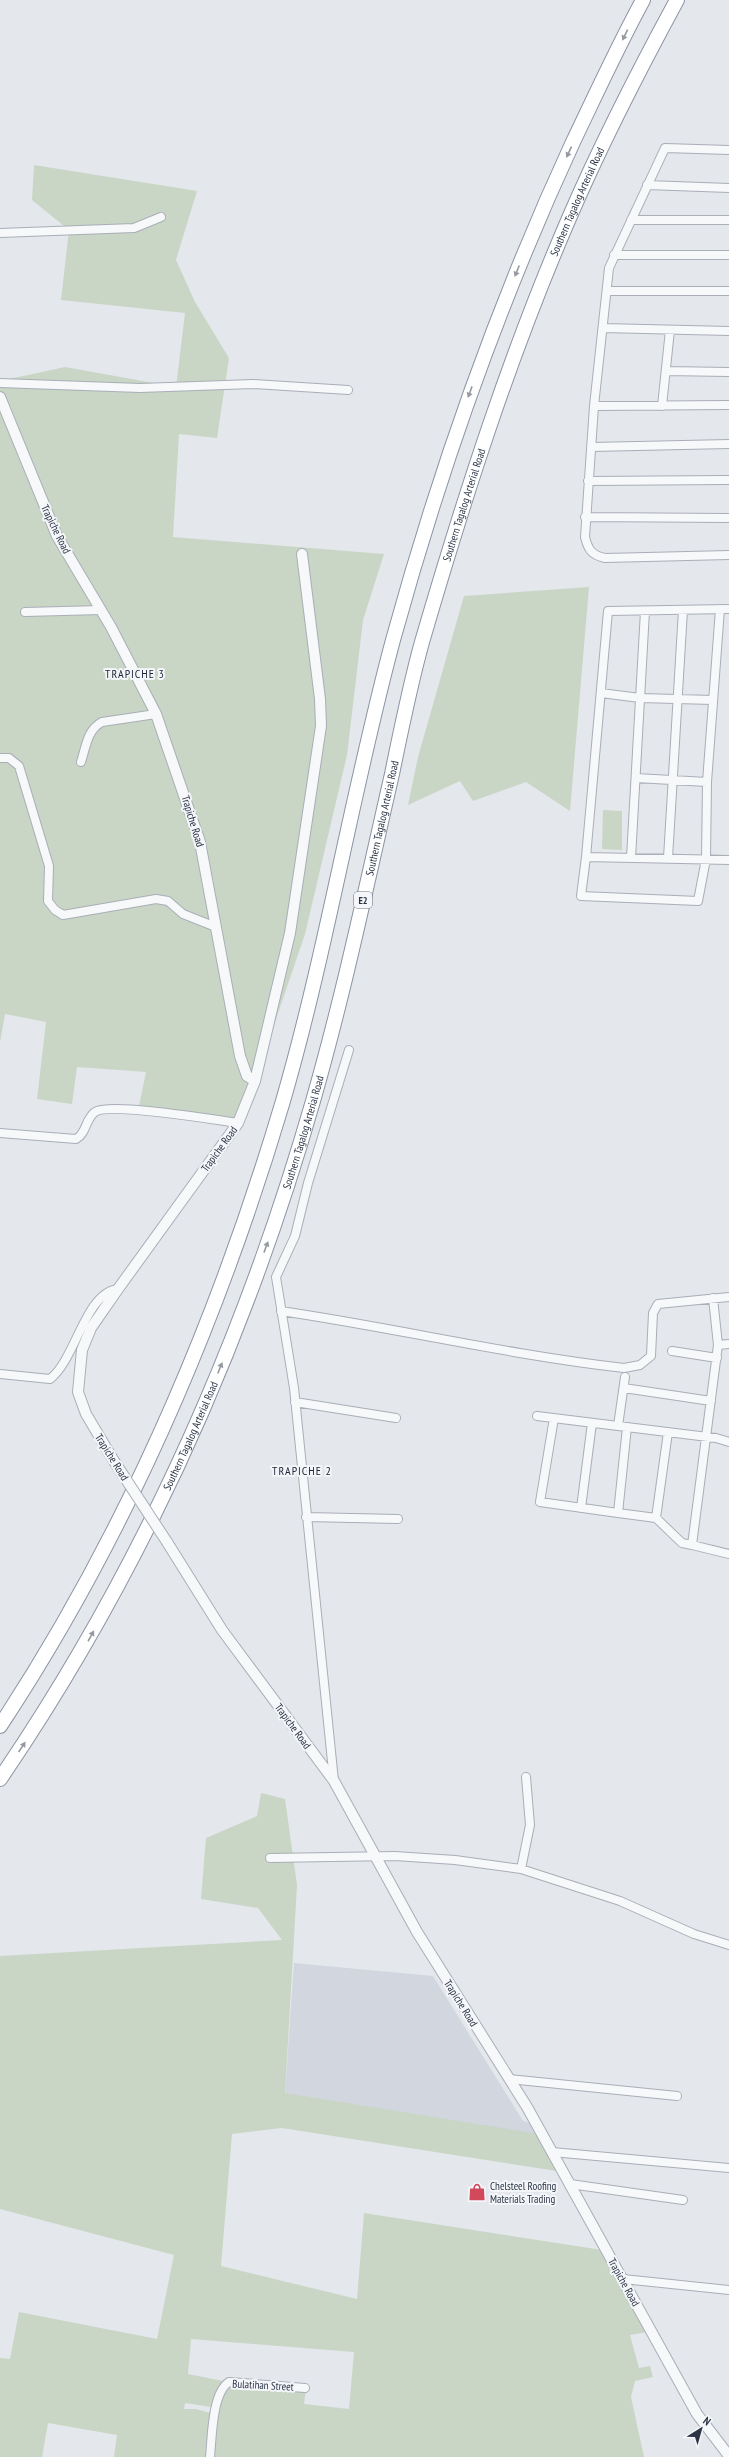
<svg xmlns="http://www.w3.org/2000/svg" width="729" height="2457" font-family="'PT Sans Narrow',sans-serif">
	<style>
		.built { fill: #d2d6de }
		.green { fill: #c9d6c5; fill-rule: evenodd }
		.lines { fill: none; stroke-linecap: round; stroke-linejoin: round }
		.minor-casing { stroke: #a9aeb7; stroke-width: 10 }
		.tertiary-casing { stroke: #a9aeb7; stroke-width: 12 }
		.motorway-casing { stroke: #8b94a3; stroke-width: 16 }
		.minor { stroke: #f7f8fa; stroke-width: 8 }
		.tertiary { stroke: #f7f8fa; stroke-width: 10 }
		.motorway { stroke: #fff; stroke-width: 14 }
		.tertiary-bridge-casing { stroke: #a9aeb7; stroke-width: 12; stroke-linecap: butt }
		.tertiary-bridge { stroke: #f7f8fa; stroke-width: 10 }
		.oneway { fill: #959aa2 }
		.labels { text-anchor: middle; dominant-baseline: central; stroke-width: 4; stroke-linejoin: round; paint-order: stroke }
		.shield { fill: #f4f6f9; stroke: #676e7b; stroke-width: 1 }
		.shield-label { font-size: 10px; font-weight: bold; fill: #2b3445 }
		.street-label { font-size: 11px; fill: #2b3445; stroke: #f4f6f9 }
		.poi-label { font-size: 11px; fill: #2b3445; stroke: #f4f6f9; text-anchor: start }
		.neighbourhood-label { font-size: 12px; letter-spacing: 1px; fill: #1d2536; stroke: #f4f6f9 }
	</style>
	<rect width="100%" height="100%" fill="#e4e7ec"/>
	<path class="built" d="M294,1963L433,1976L523,2121L531,2123L535,2134L285,2095Z"/>
	<path class="green" d="M34,165L197,191L176,260L195,302L229,358L217,438L179,434L173,537L384,554L363,620L347,755L305,934L255,1081L238,1123L138,1111L146,1072L77,1067L72,1104L37,1099L46,1022L5,1014L0,1042V381L65,367L176,387L185,313L61,300L69,230L32,200Z
		M589,587L570,811L526,782L473,801L460,781L408,805L418,757L464,596Z
		M603,810L622,811V850L602,849Z
		M261,1793L285,1799L297,1885L285,2093L533,2133L544,2138L563,2172L282,2128L232,2134L221,2266L357,2299L364,2213L602,2250L647,2332L630,2335L639,2368L650,2366L653,2377L635,2381L631,2397L644,2457H213L218,2408L185,2403L184,2409H196L210,2413L206,2457H114L117,2435L48,2423L42,2457H0V2358L10,2359L19,2312L157,2339L174,2255L0,2209V1956L282,1940L258,1908L201,1899L206,1838L257,1816ZM191,2339L354,2352L349,2409L304,2404L306,2388L228,2382L188,2374Z"/>
	<g class="lines">
		<g class="minor-casing">
			<path id="minor" d="M729,150L665,148L609,268L594,406L585,537C588,549 591,555 605,558L729,555
				M647,185L729,188
				M631,220H729
				M0,233L134,228L161,217
				M614,255H729
				M607,291H729
				M603,328L729,331
				M666,371L729,372
				M0,383L140,388L253,384L348,390
				M594,406L729,405
				M662,406L670,330
				M591,447L729,444
				M588,481L729,480
				M585,517L729,518
				M25,612L101,610
				M601,693L640,698L713,700
				M0,758H9L19,766L49,866L48,901L55,910L63,915L156,899L168,901L183,914L216,927
				M81,762C86,747 87,730 102,722L156,714
				M636,778L707,782L706,859L698,901L581,896L586,857L608,611L729,609
				M707,782L720,609
				M586,857L729,860
				M631,858L645,611
				M668,858L683,610
				M0,1133L76,1139C87,1133 85,1119 95,1112C109,1102 216,1120 238,1123
				M713,1298L718,1345
				M281,1311C396,1328 509,1355 624,1368L640,1365L651,1356L653,1313L658,1304L729,1297
				M729,1344L718,1345L692,1545L729,1554
				M672,1351L717,1358
				M0,1374L50,1379C76,1359 85,1293 118,1289
				M624,1388L711,1401
				M295,1402L396,1418
				M537,1416L716,1438L729,1442
				M554,1418L540,1502L618,1513
				M618,1426L625,1377
				M627,1427L618,1513L656,1518L682,1543L692,1545
				M581,1508L592,1423
				M306,1517L398,1519
				M656,1518L668,1432
				M334,1781L294,1388L276,1277L295,1236L308,1183L349,1050
				M270,1858L395,1856L455,1860L521,1869L620,1901L694,1934L729,1945
				M521,1869L530,1825L526,1777
				M509,2079L677,2096
				M552,2152L729,2168
				M570,2184L683,2200
				M623,2279L729,2290
				M210,2457C212,2437 212,2393 229,2382L305,2388"/>
		</g>
		<g class="tertiary-casing">
			<path id="tertiary" d="M0,397L57,536L111,627L156,714L200,842L240,1056L247,1076L255,1081L238,1123L118,1289L91,1328L82,1350L78,1392L86,1414L114,1461
				M255,1081L290,933L321,726L320,699L302,554
				M167,1542L222,1630L334,1781L417,1932L527,2107L697,2414L729,2456"/>
		</g>
		<g class="motorway-casing">
			<g id="motorway">
				<path d="M0,1726C126,1535 218,1320 283,1101C327,949 352,792 393,640C440,469 499,302 573,142C596,94 618,46 643,0"/>
				<path id="s1" d="M0,1779C141,1572 244,1341 313,1101C344,993 367,883 392,774C401,730 410,685 422,642C464,498 510,354 570,216C602,142 639,70 677,0"/>
			</g>
		</g>
		<use href="#minor" class="minor"/>
		<use href="#tertiary" class="tertiary"/>
		<use href="#motorway" class="motorway"/>
		<g class="tertiary-bridge-casing">
			<path id="tertiary-bridge" d="M114,1461L167,1542"/>
		</g>
		<use href="#tertiary-bridge" class="tertiary-bridge"/>
	</g>
	<defs><path id="oneway-solid" d="M-6-.8H1V-3.2L6.5 0L1 3.2V.8H-6Z"/></defs>
	<g class="oneway">
		<use href="#oneway-solid" transform="translate(625 35) rotate(116)"/>
		<use href="#oneway-solid" transform="translate(569 152) rotate(115)"/>
		<use href="#oneway-solid" transform="translate(517 271) rotate(112)"/>
		<use href="#oneway-solid" transform="translate(470 392) rotate(110)"/>
		<use href="#oneway-solid" transform="translate(266 1247) rotate(-70)"/>
		<use href="#oneway-solid" transform="translate(220 1368) rotate(-68)"/>
		<use href="#oneway-solid" transform="translate(91 1636) rotate(-61)"/>
		<use href="#oneway-solid" transform="translate(22 1747) rotate(-56)"/>
	</g>
	<defs>
		<g id="shop-bare" transform="scale(1.38)"><path d="M-5-2.5h2.3a2.7 3.5 0 0 1 5.4 0H5L5.5 6h-11ZM-1.5-2.5h3a1.5 2.3 0 0 0-3 0Z" fill="#d1495b" stroke="#f4f6f9" stroke-width="2.5" paint-order="stroke"/></g>
	</defs>
	<g fill-rule="evenodd">
		<use href="#shop-bare" x="477" y="2192"/>
	</g>
	<g class="labels">
		<rect class="shield" x="354" y="892" width="18" height="16" rx="3"/>
		<g class="shield-label">
			<text x="363" y="900">E2</text>
		</g>
		<g class="street-label">
			<text stroke="none"><textPath href="#s1" startOffset="1689">Southern Tagalog Arterial Road</textPath></text>
			<text stroke="none"><textPath href="#s1" startOffset="1365">Southern Tagalog Arterial Road</textPath></text>
			<text transform="translate(56 529) rotate(64)">Trapiche Road</text>
			<text stroke="none"><textPath href="#s1" startOffset="1041">Southern Tagalog Arterial Road</textPath></text>
			<text transform="translate(193 821) rotate(73)">Trapiche Road</text>
			<text stroke="none"><textPath href="#s1" startOffset="717">Southern Tagalog Arterial Road</textPath></text>
			<text transform="translate(219 1149) rotate(-54)">Trapiche Road</text>
			<text stroke="none"><textPath href="#s1" startOffset="393">Southern Tagalog Arterial Road</textPath></text>
			<text transform="translate(112 1457) rotate(58)">Trapiche Road</text>
			<text transform="translate(293 1726) rotate(54)">Trapiche Road</text>
			<text transform="translate(461 2003) rotate(58)">Trapiche Road</text>
			<text transform="translate(624 2282) rotate(61)">Trapiche Road</text>
			<text transform="translate(263 2385) rotate(3)">Bulatihan Street</text>
		</g>
		<g class="poi-label">
			<text x="490" y="2186">Chelsteel Roofing<tspan x="490" dy="13">Materials Trading</tspan></text>
		</g>
		<g class="neighbourhood-label">
			<text x="135" y="673">TRAPICHE 3</text>
			<text x="302" y="1470">TRAPICHE 2</text>
		</g>
	</g>
	<g transform="translate(701 2429) rotate(37)" stroke="#f4f6f9" stroke-width="3" paint-order="stroke">
	<path d="M0-3L7 15L0 10L-7 15Z" fill="#2b3445"/>
	<text y="-6" font-size="11" font-weight="bold" text-anchor="middle" fill="#2b3445">N</text>
	</g>
</svg>
